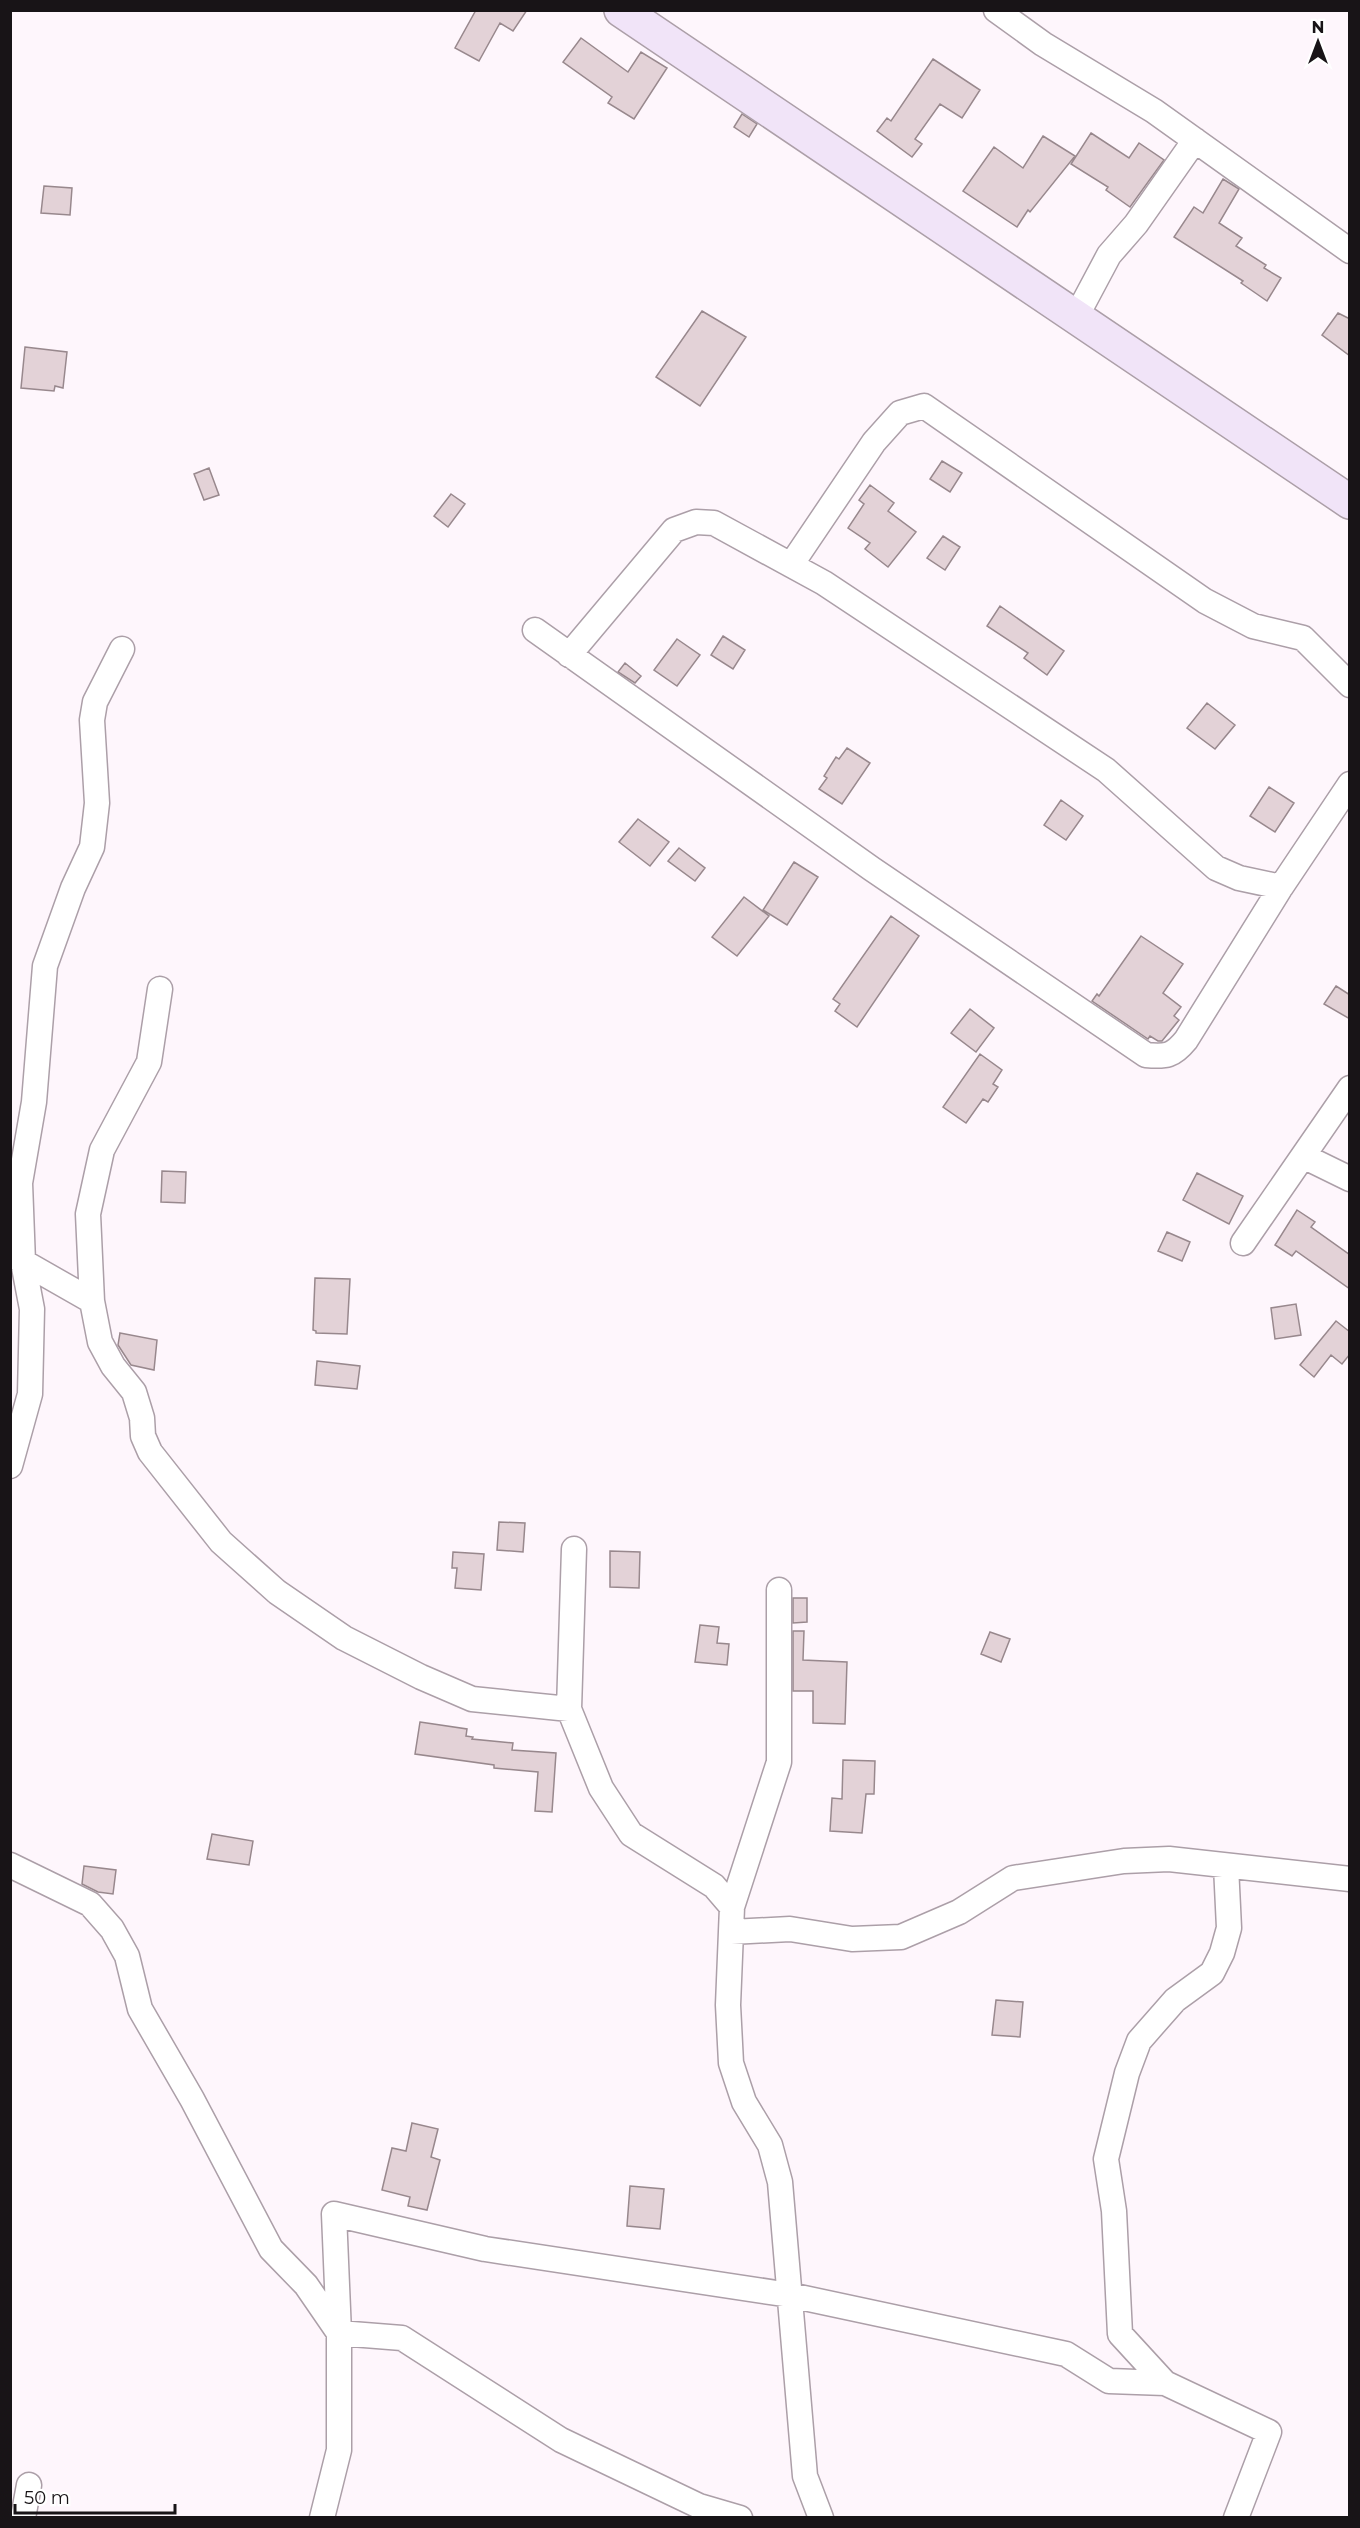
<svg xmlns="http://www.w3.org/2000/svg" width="1360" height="2528" font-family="Montserrat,sans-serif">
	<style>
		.building { fill: #e3d2d7; stroke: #98888d; stroke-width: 1.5 }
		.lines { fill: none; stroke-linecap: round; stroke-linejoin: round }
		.street-casing { stroke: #ac9fa8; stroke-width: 27 }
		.secondary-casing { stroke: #ac9fa8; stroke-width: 36 }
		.street { stroke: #fff; stroke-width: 24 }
		.secondary { stroke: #f1e4f8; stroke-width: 33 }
	</style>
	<rect width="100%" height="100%" fill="#fef6fc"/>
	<path class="building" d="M476,10H527L513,31L500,23L479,61L455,48Z
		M581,38L628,72L641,52L667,68L634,119L608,103L612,97L563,62Z
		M933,59L980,90L962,118L940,104L915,139L922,144L912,157L877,131L887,118L891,121Z
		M742,114L757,124L749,137L734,127Z
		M1091,133L1129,158L1139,143L1164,160L1130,207L1106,190L1108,187L1071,164Z
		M1043,136L1075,156L1030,212L1028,210L1017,227L963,191L994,147L1023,168Z
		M1223,179L1239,189L1219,223L1242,238L1236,246L1266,265L1264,268L1281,278L1267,301L1241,283L1243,281L1174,237L1194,207L1203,213Z
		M44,186L72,188L70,215L41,213Z
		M702,311L746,337L700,406L656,377Z
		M1338,313L1350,319V356L1322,335Z
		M25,347L67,352L63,388L55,386L54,391L21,388Z
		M942,461L962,473L950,492L930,479Z
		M209,468L219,495L204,500L194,474Z
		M870,485L894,503L888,511L916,532L888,567L865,549L870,543L848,528L864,504L859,500Z
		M451,494L465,504L448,527L434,516Z
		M943,536L960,547L945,570L927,558Z
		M1000,606L1064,651L1047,675L1024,658L1028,653L987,626Z
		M723,636L745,650L733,669L711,655Z
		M677,639L700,655L677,686L654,670Z
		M625,663L641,676L635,683L618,672Z
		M1207,703L1235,725L1215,749L1187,728Z
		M847,748L870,763L842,804L819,789L827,778L824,776L836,757L839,759Z
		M1269,787L1294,803L1275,832L1250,816Z
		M1061,800L1083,816L1066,840L1044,825Z
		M638,819L669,842L650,866L619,842Z
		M679,848L705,868L695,881L668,861Z
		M794,862L818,877L787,925L763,910Z
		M744,897L769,916L737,956L712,937Z
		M891,916L919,936L857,1027L835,1011L840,1004L833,999Z
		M1141,936L1183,964L1163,993L1181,1007L1174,1016L1179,1020L1162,1041H1158L1150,1036L1148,1039L1092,1001L1097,994L1099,996Z
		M1336,986L1350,995V1019L1324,1004Z
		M970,1009L994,1028L976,1052L951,1033Z
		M980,1054L1002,1070L993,1084L998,1087L988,1102L983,1099L966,1123L943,1107Z
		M162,1171L186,1172L185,1203L161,1202Z
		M1197,1173L1243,1196L1229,1224L1183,1200Z
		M1297,1210L1315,1222L1311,1227L1350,1255V1289L1296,1251L1292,1256L1275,1245Z
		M1167,1232L1190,1242L1182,1261L1158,1251Z
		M315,1278L350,1279L347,1334L316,1333V1331L313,1330Z
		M1296,1304L1301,1335L1275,1339L1271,1308Z
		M1336,1321L1350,1332V1354L1342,1364L1331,1355L1314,1377L1300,1365Z
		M120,1333L157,1340L154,1370L131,1365L118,1345Z
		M317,1361L360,1366L357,1389L315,1385Z
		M499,1522L525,1523L523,1552L497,1550Z
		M610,1551L640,1552L639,1588L610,1587Z
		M453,1552L484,1554L481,1590L455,1588L457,1568H452Z
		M793,1598H807V1622L793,1623Z
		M700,1625L719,1627L717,1643L729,1644L727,1665L695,1662Z
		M793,1631H804L803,1660L847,1662L845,1724L813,1723V1691H793Z
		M990,1632L1010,1639L1001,1662L981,1654Z
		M420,1722L467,1729L466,1736L473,1737L472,1739L513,1743L512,1750L556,1753L552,1812L535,1811L538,1772L494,1768V1765L415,1754Z
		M843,1760L875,1761L874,1794H866L862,1833L830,1831L832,1798L842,1799Z
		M212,1834L253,1841L249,1865L207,1859Z
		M84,1866L116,1870L113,1894L98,1892L82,1884Z
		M996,2000L1023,2002L1020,2037L992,2035Z
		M412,2123L438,2129L431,2157L440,2160L427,2210L408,2206L410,2197L382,2190L392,2148L406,2151Z
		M630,2186L664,2189L660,2229L627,2226Z"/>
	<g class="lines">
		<g class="street-casing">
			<path id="street" d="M996,10L1043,44L1154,111L1350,251
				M1076,317L1109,255L1136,224L1195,140
				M791,565L874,442L900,413L924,406L1205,601L1253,626L1303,638L1350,685
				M535,630L872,869L1146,1055C1166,1057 1173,1056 1186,1040L1281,887L1350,784
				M569,655L674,530L696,522L714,523L824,583L1106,770L1216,868L1239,878L1281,887
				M160,989L149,1062L102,1150L88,1214L92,1301L100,1342L113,1366L134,1392L142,1418L143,1436L150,1452L221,1542L277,1592L344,1638L421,1677L472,1699L569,1709
				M1303,1156L1350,1179
				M1243,1243L1350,1088
				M13,1256L92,1301
				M10,1466L30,1394L32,1309L23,1262L20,1183L34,1102L45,966L73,888L92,847L97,803L92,720L95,702L122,649
				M574,1549L569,1709L601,1788L631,1834L714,1886L732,1907L728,2005L731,2063L744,2102L770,2145L780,2182L805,2476L821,2518
				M10,1865L90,1904L112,1929L127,1956L140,2009L192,2099L271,2249L306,2285L339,2333L402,2338L561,2440L699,2506L740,2518
				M1226,1866L1229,1928L1222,1953L1212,1973L1175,2000L1139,2041L1127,2073L1106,2159L1114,2211L1120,2334L1165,2383L1269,2432L1236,2518
				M732,1907L779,1762V1590
				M731,1932L790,1929L852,1939L901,1937L959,1912L1013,1878L1124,1861L1169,1859L1350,1879
				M23,2518L29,2485
				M322,2518L339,2450V2333L334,2214L485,2249L790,2295L1066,2354L1109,2381L1165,2383"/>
		</g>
		<g class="secondary-casing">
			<path id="secondary" d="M621,10L1350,502"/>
		</g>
		<use href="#street" class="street"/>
		<use href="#secondary" class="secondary"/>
	</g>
	<rect width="1360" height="2528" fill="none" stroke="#181417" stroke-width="24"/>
	<g transform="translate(1318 42)" stroke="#ffffff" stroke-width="4.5" paint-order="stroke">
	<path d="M0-4.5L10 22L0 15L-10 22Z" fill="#181417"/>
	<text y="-9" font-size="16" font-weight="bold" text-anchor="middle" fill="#181417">N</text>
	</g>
	<path d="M15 2504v9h160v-9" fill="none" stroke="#181417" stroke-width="3"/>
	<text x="24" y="2504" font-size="18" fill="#181417" stroke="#ffffff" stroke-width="4.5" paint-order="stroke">50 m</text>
</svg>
